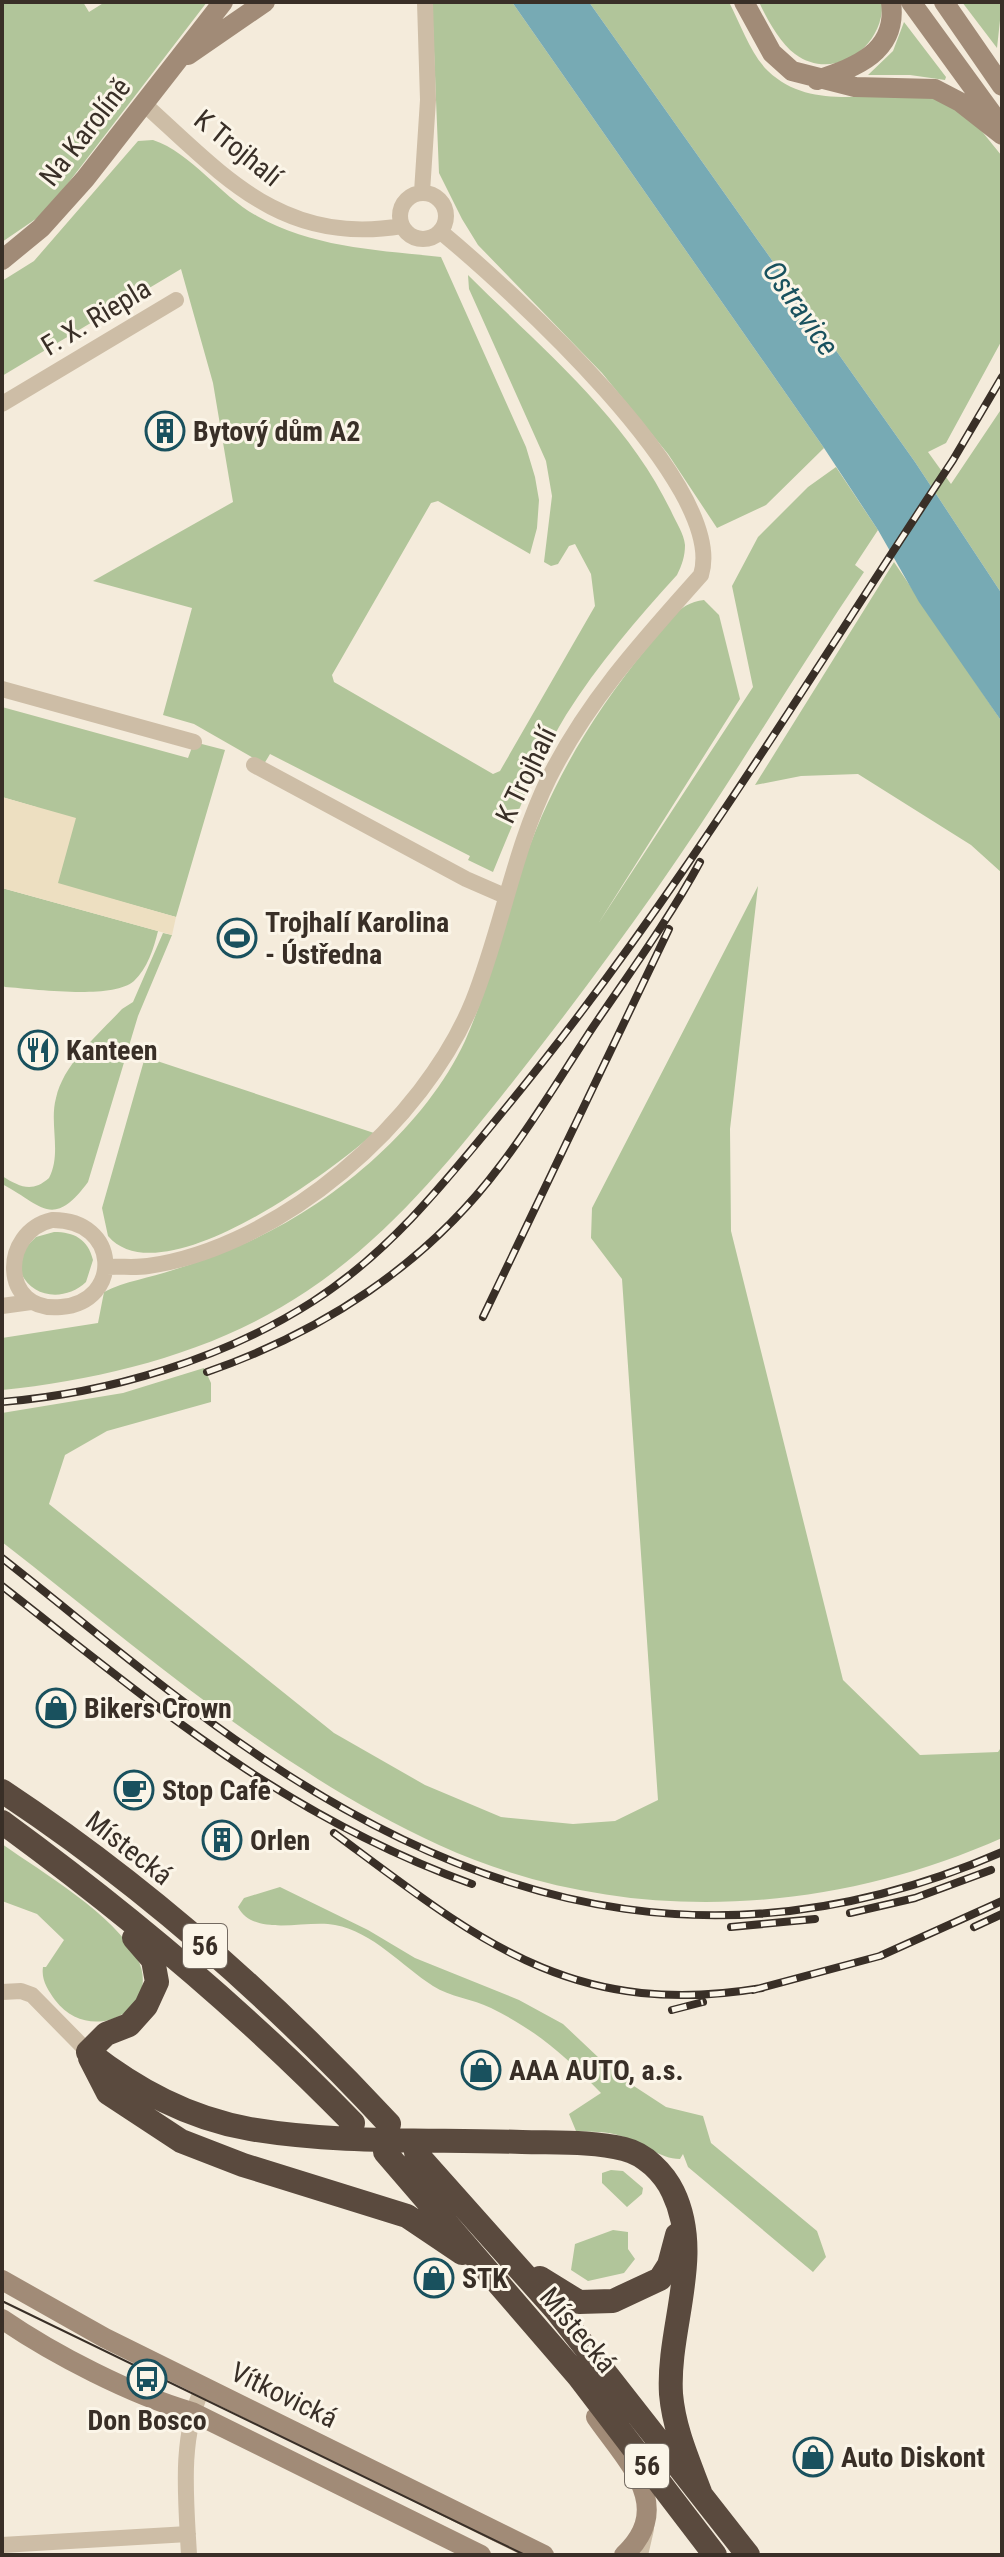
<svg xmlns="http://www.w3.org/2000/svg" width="1004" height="2557" font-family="'Roboto Condensed',sans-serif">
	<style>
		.green { fill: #b1c59a }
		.plaza { fill: #eddfc1 }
		.water { fill: #77aab4 }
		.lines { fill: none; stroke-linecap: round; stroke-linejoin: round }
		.street { stroke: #cdbda6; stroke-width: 16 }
		.secondary { stroke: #a18b77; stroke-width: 20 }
		.highway { stroke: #5a4a3e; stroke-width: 24 }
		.tram { stroke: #392f27; stroke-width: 2 }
		.rail-casing { stroke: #392f27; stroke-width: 8 }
		.rail { stroke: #fbf5e8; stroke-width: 5; stroke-dasharray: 15; stroke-linecap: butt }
		.labels { text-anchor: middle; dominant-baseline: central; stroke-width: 6; stroke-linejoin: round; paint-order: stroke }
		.shield { fill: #fbf5e8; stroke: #736a61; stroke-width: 2 }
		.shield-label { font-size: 26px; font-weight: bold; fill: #392f27 }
		.street-label { font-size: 28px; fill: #392f27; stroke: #fbf5e8 }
		.poi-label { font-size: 28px; font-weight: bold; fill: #392f27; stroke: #fbf5e8; text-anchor: start }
		.water-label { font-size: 30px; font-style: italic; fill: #19515e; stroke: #fbf5e8 }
	</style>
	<rect width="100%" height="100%" fill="#f4ebdb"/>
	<path class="green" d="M2,2H83L89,12L105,2H207L46,212L2,242Z
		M432,2H512L824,448L766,505L717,528L668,454L602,373L478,245L462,219L439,173Z
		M589,2H729C740,23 751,55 768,71C817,118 888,83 945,101C967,109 987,138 1002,156V340L946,443L928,452L951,484L1002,408V594L915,462Z
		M759,2H882C885,46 834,83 795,54C780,43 767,19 759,2Z
		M962,2H1002L997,48Z
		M904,22L946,77L945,80L910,75H868L893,51Z
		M153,140C192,153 220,196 257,216C314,248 378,250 441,257L526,447L535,477L539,500L537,528L530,554L438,501L431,503L332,675L334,682L493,774L500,771L595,606L591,574L575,544L569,546L558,564L551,566L544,562L552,496L546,461L469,289L468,275C541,348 626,417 671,511C676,522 684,534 685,545C685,556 682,565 677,575C637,619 598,664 566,715C536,765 515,819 493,872L468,860L470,856L270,754L264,764L194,724L163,715L192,608L93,581L233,502L213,383L181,269L2,376V281L34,261L138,141Z
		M836,467L878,530L855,565L864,572C793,677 729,786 656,890C611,954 564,1017 515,1079C453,1157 391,1235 307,1291C218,1351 108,1379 2,1390V1338L98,1323L104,1292C125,1281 150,1278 173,1270C196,1263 219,1254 241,1245C330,1207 424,1129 465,1041C489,987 502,930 520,874C546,792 591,716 646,649C662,630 677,602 704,600L719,615L740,699L598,924L753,687L732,586L758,537L808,487Z
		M894,562L1002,722V873L971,845L858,774L801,776L755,785Z
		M2,707L188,758L194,742L225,750L176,917L18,873L36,807L2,797Z
		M758,886L730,1129L731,1231L843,1680L920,1755L998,1752L1002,1746V1838C824,1917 618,1927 439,1845C277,1771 141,1650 2,1542V1413L123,1393L204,1368L211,1383V1402L107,1431L65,1455L49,1504L334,1733L425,1785L501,1817L573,1824L615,1821L658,1800L622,1279L591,1238L592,1208Z
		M2,888L158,931C154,948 147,969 134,981C112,1000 35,989 5,987L2,985Z
		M163,933L172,935L138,1016L88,1182C52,1231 41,1204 2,1184V1176C20,1187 32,1193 49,1178C62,1153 49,1124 56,1098C64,1063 98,1035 122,1009L133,1002Z
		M145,1057L374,1133C331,1172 161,1298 108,1236L102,1208Z
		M54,1232C74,1232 88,1239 93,1260L86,1282C66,1301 33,1299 21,1273L23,1250L36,1237Z
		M2,1844C43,1873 114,1914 137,1958C164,2008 91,2048 55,2000C48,1990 41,1980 43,1967H46L64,1940L37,1914L2,1901Z
		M280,1887L368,1930L415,1958L519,2000L563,2024L617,2075L666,2107L703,2116L711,2143L817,2231L826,2257L813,2272L688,2167L683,2154L680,2159C660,2159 641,2142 621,2136C608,2131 591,2132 576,2131L569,2114L601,2093C565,2056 538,2031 491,2008C473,1999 450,1997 433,1986C402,1966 373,1932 335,1925C307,1919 254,1938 238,1907L244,1898Z
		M611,2170L623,2171L643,2188L642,2194L627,2207L602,2183V2173Z
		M613,2230L628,2232V2249L635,2259L624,2273L588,2281L571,2270L575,2244Z"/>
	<path class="plaza" d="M2,797L76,818L58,883L176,917L172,935L2,888Z"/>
	<path class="water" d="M512,2H589L915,462L1002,594V722L919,602L878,530L824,448Z"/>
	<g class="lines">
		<path class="street" d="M143,103C224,176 282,246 402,226
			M422,192L428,100L425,2
			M400 216a23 23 0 1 1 46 0a23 23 0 1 1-46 0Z
			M2,404L176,300
			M2,689L194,742
			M254,765L466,879L505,896
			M52,1220C120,1219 123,1302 61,1307C0,1313 0,1232 52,1220Z
			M106,1267C120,1266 135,1268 148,1266C281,1247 424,1122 473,1001C502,928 514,849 549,778C588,700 644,639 701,575C729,486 506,286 441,232
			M2,1306L31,1302
			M2,1992L21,1991L32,1995L88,2052
			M2,2545L188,2534
			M189,2555C186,2499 179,2438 203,2387
			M640,2555L646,2529"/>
		<path class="secondary" d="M744,2L772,53L792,71L855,87L935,89L960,102L1002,135
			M911,2L996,119
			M944,2L1002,86
			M188,55L265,2
			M817,80C856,67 898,52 891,2
			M2,260L41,228L85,179L223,2
			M2,2280L105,2338L544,2555
			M2,2319C53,2354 132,2395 192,2412L481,2555
			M596,2417C627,2462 676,2506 624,2555"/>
		<path class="highway" d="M2,1791C144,1885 273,1999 389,2124
			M2,1822C128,1914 244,2011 353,2123
			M88,2052C137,2090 188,2118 250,2129C338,2144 432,2139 522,2142C555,2143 592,2141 624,2149C645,2154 664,2173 673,2192C704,2256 667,2327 671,2394C674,2429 688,2460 700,2492
			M88,2052L106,2034L129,2025L146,2006L157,1982L153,1960L134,1938
			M90,2058L108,2093L181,2141L243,2165L407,2216L462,2253
			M385,2152L579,2377L715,2555
			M416,2153L556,2310L748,2555
			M540,2278L579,2302L613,2301L660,2279L669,2265L677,2235"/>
		<path class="tram" d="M2,2301L525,2555"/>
		<g class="rail-casing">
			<path id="rail" d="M483,1317L669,929
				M207,1372C322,1332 426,1265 500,1166C533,1123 561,1076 591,1030C628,975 668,921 700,862
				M2,1402C109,1393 221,1360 312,1302C392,1251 450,1176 509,1104C674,903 809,677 953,460L1002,377
				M2,1558C90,1627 177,1702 271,1764C503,1918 739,1967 1002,1852
				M2,1586C157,1707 284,1816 472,1884
				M334,1833C477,1939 571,2020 762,1988
				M850,1913L915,1898L991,1870
				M731,1927L815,1919
				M974,1927L1002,1914
				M753,1990L880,1956L1002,1901
				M672,2010L703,2002"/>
		</g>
		<use href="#rail" class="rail"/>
	</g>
	<defs>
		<g id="building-ring" transform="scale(2)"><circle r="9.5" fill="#fbf5e8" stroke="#19515e" stroke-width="1.5"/><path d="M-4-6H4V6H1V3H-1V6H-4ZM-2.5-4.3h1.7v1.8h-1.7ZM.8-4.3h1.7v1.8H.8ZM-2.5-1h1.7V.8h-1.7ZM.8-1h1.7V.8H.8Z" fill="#19515e"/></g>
		<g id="stadium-ring" transform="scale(2)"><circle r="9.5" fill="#fbf5e8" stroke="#19515e" stroke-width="1.5"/><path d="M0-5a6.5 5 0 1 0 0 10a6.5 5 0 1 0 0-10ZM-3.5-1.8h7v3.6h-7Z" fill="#19515e"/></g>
		<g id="restaurant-ring" transform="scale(2)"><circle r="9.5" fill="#fbf5e8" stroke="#19515e" stroke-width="1.5"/><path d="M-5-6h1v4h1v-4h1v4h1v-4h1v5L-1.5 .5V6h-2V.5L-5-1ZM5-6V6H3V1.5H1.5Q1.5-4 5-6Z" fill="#19515e"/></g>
		<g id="shop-ring" transform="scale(2)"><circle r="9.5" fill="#fbf5e8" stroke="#19515e" stroke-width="1.5"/><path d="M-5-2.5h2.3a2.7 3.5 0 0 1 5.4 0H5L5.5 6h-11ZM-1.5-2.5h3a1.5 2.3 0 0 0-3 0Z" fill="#19515e"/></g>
		<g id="cafe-ring" transform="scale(2)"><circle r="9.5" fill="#fbf5e8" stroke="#19515e" stroke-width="1.5"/><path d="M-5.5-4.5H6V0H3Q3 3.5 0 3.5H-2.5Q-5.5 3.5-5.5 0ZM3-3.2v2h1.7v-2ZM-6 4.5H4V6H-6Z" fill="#19515e"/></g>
		<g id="bus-ring" transform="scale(2)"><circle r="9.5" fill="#fbf5e8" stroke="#19515e" stroke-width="1.5"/><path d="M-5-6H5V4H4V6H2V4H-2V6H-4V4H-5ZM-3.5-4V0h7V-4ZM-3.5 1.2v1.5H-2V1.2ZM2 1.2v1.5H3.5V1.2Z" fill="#19515e"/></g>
	</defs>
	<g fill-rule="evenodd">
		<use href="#building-ring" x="165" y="431"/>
		<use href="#stadium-ring" x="237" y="938"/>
		<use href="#restaurant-ring" x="38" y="1050"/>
		<use href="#shop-ring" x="56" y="1708"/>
		<use href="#cafe-ring" x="134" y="1790"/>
		<use href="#building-ring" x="222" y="1840"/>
		<use href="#shop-ring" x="481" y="2070"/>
		<use href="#shop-ring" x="434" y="2278"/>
		<use href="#bus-ring" x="147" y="2379"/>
		<use href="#shop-ring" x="813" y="2457"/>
	</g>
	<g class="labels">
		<g class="shield">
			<rect x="183" y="1924" width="44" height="44" rx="6"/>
			<rect x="625" y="2444" width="44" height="44" rx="6"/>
		</g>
		<g class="shield-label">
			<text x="205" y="1946">56</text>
			<text x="647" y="2466">56</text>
		</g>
		<g class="street-label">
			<text transform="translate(85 132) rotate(-52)">Na Karolíně</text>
			<text transform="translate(238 148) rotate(39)">K Trojhalí</text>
			<text transform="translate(96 317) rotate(-31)">F. X. Riepla</text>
			<text transform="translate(526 775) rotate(-64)">K Trojhalí</text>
			<text transform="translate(129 1848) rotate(38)">Místecká</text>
			<text transform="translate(578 2330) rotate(50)">Místecká</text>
			<text transform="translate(284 2395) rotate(26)">Vítkovická</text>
		</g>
		<g class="poi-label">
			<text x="193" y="431">Bytový dům A2</text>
			<text x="265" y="922">Trojhalí Karolina<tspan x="265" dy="32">- Ústředna</tspan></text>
			<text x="66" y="1050">Kanteen</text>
			<text x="84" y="1708">Bikers Crown</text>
			<text x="162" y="1790">Stop Cafe</text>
			<text x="250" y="1840">Orlen</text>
			<text x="509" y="2070">AAA AUTO, a.s.</text>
			<text x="462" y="2278">STK</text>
			<text x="147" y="2420" text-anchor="middle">Don Bosco</text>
			<text x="841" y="2457">Auto Diskont</text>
		</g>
		<g class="water-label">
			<text transform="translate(801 308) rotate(55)">Ostravice</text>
		</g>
	</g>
	<rect width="1004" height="2557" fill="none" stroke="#392f27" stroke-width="8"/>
</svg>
